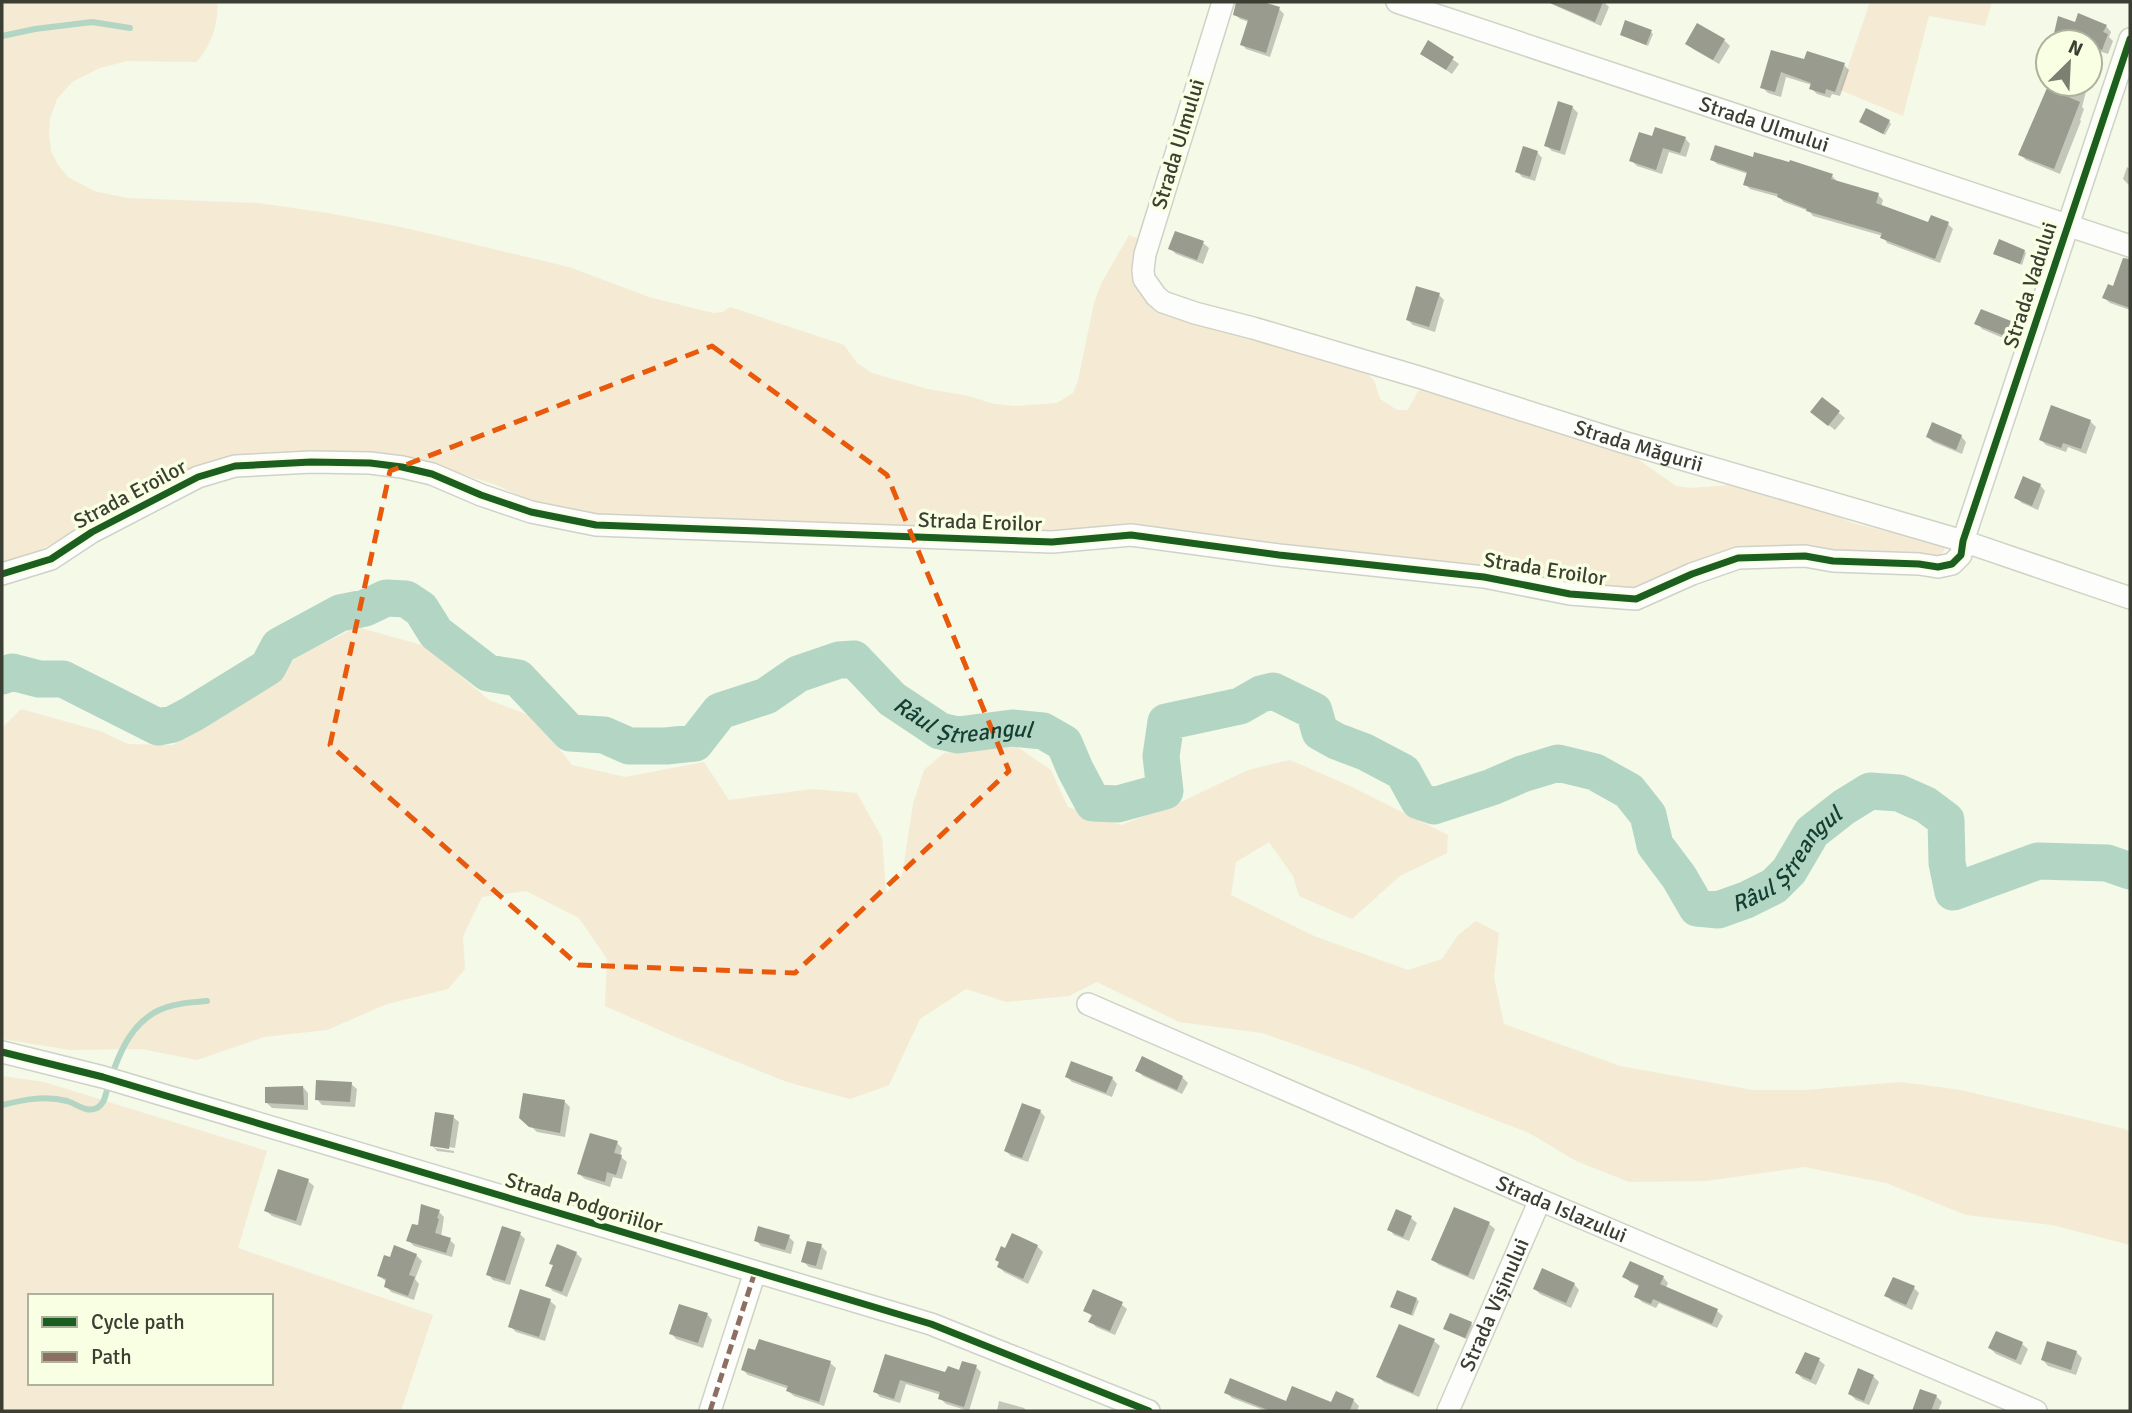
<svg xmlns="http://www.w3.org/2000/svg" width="2132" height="1413" font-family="Signika,sans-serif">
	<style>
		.green { fill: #f5ead4; fill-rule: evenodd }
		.shadow { fill: #0003 }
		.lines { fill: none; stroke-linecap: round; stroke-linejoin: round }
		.stream { stroke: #b3d6c4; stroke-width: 6 }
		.river { stroke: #b3d6c4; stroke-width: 37 }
		.building { fill: #9a9b8f }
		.minor-casing { stroke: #cfd2c5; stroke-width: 24 }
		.minor { stroke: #fdfefc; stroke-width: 21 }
		.quiet { stroke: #8d6e63; stroke-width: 5; stroke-dasharray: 10 5; stroke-linecap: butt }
		.cycleway-casing { stroke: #f8ffe2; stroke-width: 11 }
		.cycleway { stroke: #1b5e20; stroke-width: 7 }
		.marked { fill: none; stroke: #e8590c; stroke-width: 5; stroke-dasharray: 14 9; stroke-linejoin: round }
		.labels { text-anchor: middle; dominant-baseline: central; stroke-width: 7; stroke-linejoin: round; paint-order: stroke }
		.street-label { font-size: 21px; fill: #3b3e32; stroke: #f8ffe2 }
		.water-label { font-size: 23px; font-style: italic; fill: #143e31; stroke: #f8ffe2 }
	</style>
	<rect width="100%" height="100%" fill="#f4f9e8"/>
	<path class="green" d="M2,2H217C219,22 211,48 196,62L127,61L100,68L72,82L57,99L50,118L49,133L51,151L58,165L68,177L94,191L127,198L258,203L328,213L401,227L569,267L649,297L713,313L723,312L730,307L844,345L857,363L872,373L928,389L968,396L994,404L1015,406L1057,403L1073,393L1078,381L1094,303L1101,284L1129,235L1139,239L1138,283L1363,370L1374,380L1380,399L1397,410H1408L1418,391L1428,389L1596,430L1676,486L1691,488L1730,485L1783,492L1828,506L1839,517L1852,523L1907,536L1928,537L1946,547L1940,557L1808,550L1625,589L1597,588L1473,566L1026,535L687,516H605L555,512L494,484L410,458L373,454L189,472L150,489L72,536L21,558L2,562Z
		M1870,2H1992L1985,26L1929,16L1903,116L1840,90Z
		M357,627L425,646L489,700L534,717L572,765L625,777L704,762L729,800L812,789L857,793L882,838L886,893L902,876L913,804L924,770L944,753L1013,744L1051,770L1068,807L1121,825L1179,803L1248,770L1290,760L1350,786L1448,835L1447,853L1400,876L1352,919L1299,896L1293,876L1269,842L1236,862L1231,895L1314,936L1408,970L1442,959L1458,935L1476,921L1499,933L1494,978L1504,1024L1620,1066L1752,1090H1806L1901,1082L1961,1090L2125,1129L2130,1132V1245L2052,1225L1966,1215L1886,1183L1804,1167L1706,1181L1629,1182L1576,1161L1529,1133L1356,1066L1262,1033L1179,1022L1097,982L1069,996L1006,1002L966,989L920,1019L889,1085L850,1099L787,1082L673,1036L605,1006L607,959L579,918L526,891L482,897L463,936L465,969L448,989L387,1004L327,1030L264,1037L197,1060L141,1049L70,1050L2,1039V728L21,709L100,731L128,744L173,745L265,689L298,656Z
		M2,1076L44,1082L267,1151L238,1248L433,1315L401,1411H2ZM30,1296H271V1383H30Z"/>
	<path class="shadow" d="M1237,2H1257L1279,9L1284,14L1270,57L1246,49L1242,44L1249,22L1240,19L1235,14Z
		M1547,2H1604L1609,7L1601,26Z
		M2106,26L2111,32L2109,37L2113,41L2108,54L2096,50L2090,74V42H2061Z
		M1651,32L1653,34L1648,46L1624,36Z
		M1724,40L1730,46L1719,64L1693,49L1687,44Z
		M1429,42L1459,64L1452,74L1422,53Z
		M1772,52L1806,61L1844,65L1849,70L1840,96L1832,94L1830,98L1817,94L1811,88L1812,85L1786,77L1781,97L1768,93L1762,87Z
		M2051,84H2088L2082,107L2084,109L2080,120L2081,121L2060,174L2026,160L2020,154Z
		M1572,107L1578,113L1565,155L1552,151L1546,145Z
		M1889,121L1891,124L1885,135L1861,122Z
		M1653,138H1685L1690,144L1686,157L1669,152L1662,174L1637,166L1631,160Z
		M1537,152L1542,158L1535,181L1522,177L1517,171Z
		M1712,159L1754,160L1832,176L1837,181L1878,195L1883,200L1881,207L1929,224L1932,217L1948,224L1953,229L1940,263L1887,243L1883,236L1813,216L1809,211L1784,202L1779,197L1750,189L1745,184L1748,174L1717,164Z
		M2127,167L2130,169V186L2123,179Z
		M1203,243L1209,248L1203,264L1176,254L1170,248Z
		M2024,251L2026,253L2022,265L1995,254Z
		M2121,270L2130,273V310L2110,303L2104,298L2114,288Z
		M1439,295L1444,300L1435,332L1413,325L1408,320Z
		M1977,323H2010L2015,328L2010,341L1982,329Z
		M1822,399L1845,418L1835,430L1818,417Z
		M2090,421L2096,427L2086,454L2068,447L2066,452L2046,445L2041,440Z
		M1961,436L1966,442L1962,454L1933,442L1928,437Z
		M2040,485L2045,491L2038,510L2022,503L2016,498Z
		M1137,1070L1182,1077L1188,1083L1182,1094L1143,1076Z
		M1067,1077L1112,1078L1117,1084L1112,1097L1072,1082Z
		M351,1084L357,1089L355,1107L322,1105L317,1099Z
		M303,1087L308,1093V1110L272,1108L267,1103Z
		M565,1102L570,1107L565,1137L537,1132L521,1117Z
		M1040,1111L1045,1117L1028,1162L1011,1156L1006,1151Z
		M453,1117L459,1122L455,1148L435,1145V1148L454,1151V1153L437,1151L432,1145Z
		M617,1143L622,1148L620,1156L627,1162L622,1179L613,1177L610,1187L585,1179L579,1174Z
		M308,1181L314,1186L301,1226L272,1216L266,1211Z
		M439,1212L444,1217L441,1237L450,1240L455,1245L452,1257L414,1246L408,1240L419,1227Z
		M1411,1218L1417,1223L1409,1241L1394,1235L1389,1229Z
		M1489,1224L1495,1229L1474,1280L1439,1265L1433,1260Z
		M520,1234L525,1239L510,1285L493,1280L488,1274Z
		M789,1237L794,1242L791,1254L761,1246L756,1240Z
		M821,1246L827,1252L822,1270L809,1267L803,1261Z
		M1037,1246L1043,1252L1028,1284L1004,1272L999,1267Z
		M576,1253L582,1259L567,1297L553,1291L547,1285Z
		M416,1255L422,1261L415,1279L419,1284L414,1300L391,1292L386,1286L387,1282L379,1276L391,1259Z
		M1625,1277H1663L1668,1283L1666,1288L1717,1311L1723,1316L1717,1328L1659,1303L1656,1308L1642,1302L1636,1296L1640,1287L1630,1282Z
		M1574,1284L1579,1290L1571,1308L1540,1294L1535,1289Z
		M1914,1288L1919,1293L1912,1310L1892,1301L1886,1295Z
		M1416,1299L1419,1301L1413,1316L1395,1308Z
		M550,1301L556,1306L545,1341L516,1332L510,1326Z
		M1121,1304L1127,1309L1115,1335L1096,1327L1091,1321L1093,1317L1085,1310Z
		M707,1314L712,1320L703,1348L676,1339L671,1333Z
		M1471,1323L1473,1326L1468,1340L1445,1329Z
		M1400,1326L1434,1341L1440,1346L1419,1397L1384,1382L1378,1377Z
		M1997,1333L2022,1344L2028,1349L2021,1365L1996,1354L1990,1348Z
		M2076,1352L2082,1358L2076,1375L2048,1366L2043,1360Z
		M1806,1354L1819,1360L1825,1365L1816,1385L1803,1379L1797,1373Z
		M886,1356L947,1374L976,1367L981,1372L969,1411L946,1404L940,1398L941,1395L906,1384L900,1403L880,1397L875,1391Z
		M830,1363L836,1368L824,1406L794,1396L788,1391L789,1389L748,1375L743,1370Z
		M1873,1376L1879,1382L1869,1405L1856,1400L1850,1394Z
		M1921,1391L1936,1396L1942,1402L1938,1411H1914Z
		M1226,1392L1287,1403L1332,1404L1353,1400L1359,1406L1357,1411H1266L1232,1398Z
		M999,1401L1024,1408L1027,1411H997Z"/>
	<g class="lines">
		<path class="stream" d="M2,36L35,29L92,22L130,28
			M2,1105C23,1100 45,1095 67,1101C77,1104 86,1113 97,1108C104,1104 105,1097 107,1090C118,1054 133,1013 175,1005C185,1002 197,1002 207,1001"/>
		<path class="river" id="s1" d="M2,676L12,672L39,679H63L158,727L173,724L192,714L268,667L279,646L340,613L365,608L386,598L406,599L421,609L436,633L488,673L518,678L570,733L604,735L629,746H666L695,743L720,711L766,696L798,674L839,660L854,659L892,699L940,731L958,735L1012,728L1043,731L1064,743L1075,769L1093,803L1118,804L1165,791L1161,756L1166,722L1240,706L1261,694L1273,691L1314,711L1320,732L1336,741L1365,752L1403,772L1419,801L1434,806L1492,787L1522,774L1558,763L1595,772L1629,791L1648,815L1655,845L1679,877L1697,908L1718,910L1746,900L1774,886L1789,871L1812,832L1844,807L1870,791L1899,793L1926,805L1946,820L1947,863L1953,892L2038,861L2107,863L2130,871"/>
	</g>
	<path class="building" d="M1236,2H1263L1280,7L1266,53L1240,45L1248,20L1233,15Z
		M1548,2H1603L1595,22Z
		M2078,13L2107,25L2103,32L2108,34L2102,50L2090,45V42H2052L2058,16L2075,22Z
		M1625,20L1652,30L1646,45L1620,35Z
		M1697,23L1725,39L1713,60L1685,44Z
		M1428,40L1454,57L1446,70L1420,54Z
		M1771,50L1804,59L1807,51L1845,63L1835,92L1826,89L1825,94L1809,89L1811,83L1781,72L1775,92L1760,88Z
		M2047,88L2080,102L2054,169L2018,155Z
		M1558,101L1573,106L1560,151L1544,146Z
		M1866,108L1890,120L1883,134L1859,122Z
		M1655,127L1686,137L1680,153L1663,148L1656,170L1629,161L1639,132L1652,136Z
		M1715,145L1753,157L1754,152L1789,162L1790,160L1833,174L1831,179L1879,193L1876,203L1928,222L1931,215L1949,222L1935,259L1880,238L1882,233L1806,211L1807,209L1777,197L1778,194L1743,185L1747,172L1710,160Z
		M1523,146L1538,151L1530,177L1515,172Z
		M1175,231L1204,241L1197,260L1168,249Z
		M1999,239L2025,250L2020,264L1993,254Z
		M2123,258L2130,259V308L2102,298L2108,284L2113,286Z
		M1416,286L1440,293L1429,327L1406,320Z
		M1981,309L2011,321L2005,336L1974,324Z
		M1822,397L1840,411L1828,426L1810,412Z
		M2051,405L2091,420L2081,449L2063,443L2061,448L2039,440Z
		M1932,422L1962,435L1956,450L1926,437Z
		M2023,476L2041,484L2032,506L2014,498Z
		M1142,1056L1183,1076L1177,1090L1135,1071Z
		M1071,1061L1113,1077L1106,1093L1065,1077Z
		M316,1080L352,1082L350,1102L315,1100Z
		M303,1086L304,1105L265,1103V1087Z
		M523,1093L565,1100L560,1133L529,1127L519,1118Z
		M1022,1103L1041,1110L1022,1158L1004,1151Z
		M435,1112L454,1115L449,1149L430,1146Z
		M590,1133L618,1141L614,1153L622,1155L616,1175L607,1172L605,1182L577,1174Z
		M278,1169L309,1179L296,1221L264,1211Z
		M421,1204L440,1210L437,1218L439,1219L435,1233L451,1238L446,1253L406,1241L412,1224L418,1225Z
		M1454,1207L1490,1222L1468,1276L1431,1260Z
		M1396,1209L1412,1216L1403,1237L1387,1230Z
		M502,1226L521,1232L505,1281L486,1275Z
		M758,1226L790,1235L785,1250L754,1241Z
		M1012,1233L1038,1245L1023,1279L997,1267L999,1262L995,1260L1001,1246L1005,1248Z
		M807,1241L822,1244L816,1266L801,1262Z
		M557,1244L577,1252L562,1292L545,1286L553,1265L549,1264Z
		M394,1245L417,1254L409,1275L415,1277L408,1296L384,1287L386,1279L377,1276L384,1255L390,1257Z
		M1630,1261L1664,1276L1660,1284L1718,1309L1712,1324L1653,1299L1651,1304L1634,1297L1639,1285L1622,1277Z
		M1542,1268L1575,1283L1566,1303L1533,1289Z
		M1893,1277L1915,1286L1906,1305L1884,1296Z
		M520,1289L551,1299L539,1337L508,1327Z
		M1093,1289L1123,1302L1110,1331L1088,1322L1092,1315L1083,1311Z
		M1397,1290L1417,1298L1411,1315L1390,1307Z
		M679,1304L708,1313L698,1343L669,1334Z
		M1450,1313L1472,1322L1465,1338L1443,1329Z
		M1399,1324L1435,1339L1413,1393L1376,1377Z
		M1996,1331L2023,1342L2016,1360L1988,1348Z
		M759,1339L831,1361L819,1402L786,1391L788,1386L741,1370L748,1348L755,1350Z
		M2047,1341L2077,1351L2071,1370L2041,1360Z
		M1805,1352L1820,1358L1811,1380L1795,1373Z
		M885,1354L945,1372L948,1366L959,1370L962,1361L977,1365L964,1407L938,1399L940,1392L900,1380L894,1399L873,1392Z
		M1858,1368L1874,1375L1864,1401L1848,1394Z
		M1230,1378L1286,1401L1292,1386L1331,1402L1336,1391L1354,1399L1350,1410L1352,1411H1271L1224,1393Z
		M1920,1389L1937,1395L1931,1411H1912Z"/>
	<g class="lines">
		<g class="minor-casing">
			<g id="minor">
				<path id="s2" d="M1223,2L1145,254L1143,270L1144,279L1156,296L1163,302L1195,313L1253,328L1422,378L1623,442L1963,541L2130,598"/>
				<path id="s3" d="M1397,2L2130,246"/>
				<path d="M2,574L51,559L92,532L198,477L235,466L311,462L370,463L402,467L432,474L481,495L531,512L596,525L1052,542L1131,535L1279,555L1484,577L1570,594L1636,599L1692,574L1738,558L1805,556L1833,561L1919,564L1938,567L1952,564L1961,555L1963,541L2130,39"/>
				<path id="s4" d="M1088,1004L1540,1200L2036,1411"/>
				<path d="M2,1052L103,1077L931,1324L1149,1411"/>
				<path d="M710,1411L755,1272"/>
				<path id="s5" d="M1448,1411L1540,1200"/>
			</g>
		</g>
		<use href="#minor" class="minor"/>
		<path class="quiet" d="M710,1411L755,1272"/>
		<g class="cycleway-casing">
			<path id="cycleway" d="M2,574L51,559L92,532L198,477L235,466L311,462L370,463L402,467L432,474L481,495L531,512L596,525L1052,542L1131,535L1279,555L1484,577L1570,594L1636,599L1692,574L1738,558L1805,556L1833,561L1919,564L1938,567L1952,564L1961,555L1963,541L2130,39
				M2,1052L103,1077L931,1324L1149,1411"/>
		</g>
		<use href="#cycleway" class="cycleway"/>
	</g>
	<path class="marked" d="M712,346L887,475L1009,771L795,973L578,965L330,745L390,471Z"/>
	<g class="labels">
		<g class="street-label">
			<text stroke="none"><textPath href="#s3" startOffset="387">Strada Ulmului</textPath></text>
			<text transform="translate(1178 144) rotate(-73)">Strada Ulmului</text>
			<text transform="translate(2030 285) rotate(-72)">Strada Vadului</text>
			<text stroke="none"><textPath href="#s2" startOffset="816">Strada Măgurii</textPath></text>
			<text transform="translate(130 494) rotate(-28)">Strada Eroilor</text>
			<text transform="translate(980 522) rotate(2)">Strada Eroilor</text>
			<text transform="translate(1545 569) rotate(9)">Strada Eroilor</text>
			<text transform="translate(584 1203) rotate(17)">Strada Podgoriilor</text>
			<text stroke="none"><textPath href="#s4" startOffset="516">Strada Islazului</textPath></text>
			<text stroke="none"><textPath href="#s5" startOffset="116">Strada Vișinului</textPath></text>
		</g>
		<g class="water-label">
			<text stroke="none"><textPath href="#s1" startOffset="1122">Râul Ștreangul</textPath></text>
			<text stroke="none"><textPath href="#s1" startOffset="2216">Râul Ștreangul</textPath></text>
		</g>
	</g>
	<rect width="2132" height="1413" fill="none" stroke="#3b3e32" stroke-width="7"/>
	<rect x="28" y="1294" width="245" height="91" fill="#f8ffe2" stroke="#acb29c" stroke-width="2"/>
	<rect x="42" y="1317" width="35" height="10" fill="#1b5e20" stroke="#acb29c" stroke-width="2"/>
	<text x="91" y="1329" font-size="21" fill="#3b3e32">Cycle path</text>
	<rect x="42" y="1352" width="35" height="10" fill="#8d6e63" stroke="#acb29c" stroke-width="2"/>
	<text x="91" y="1364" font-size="21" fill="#3b3e32">Path</text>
	<g transform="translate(2069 63) rotate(24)"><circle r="33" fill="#f8ffe2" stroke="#acb29c" stroke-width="2"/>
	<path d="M0-5L12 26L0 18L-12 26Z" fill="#7c7f72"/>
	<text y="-10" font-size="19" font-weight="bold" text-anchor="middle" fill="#3b3e32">N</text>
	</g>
</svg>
